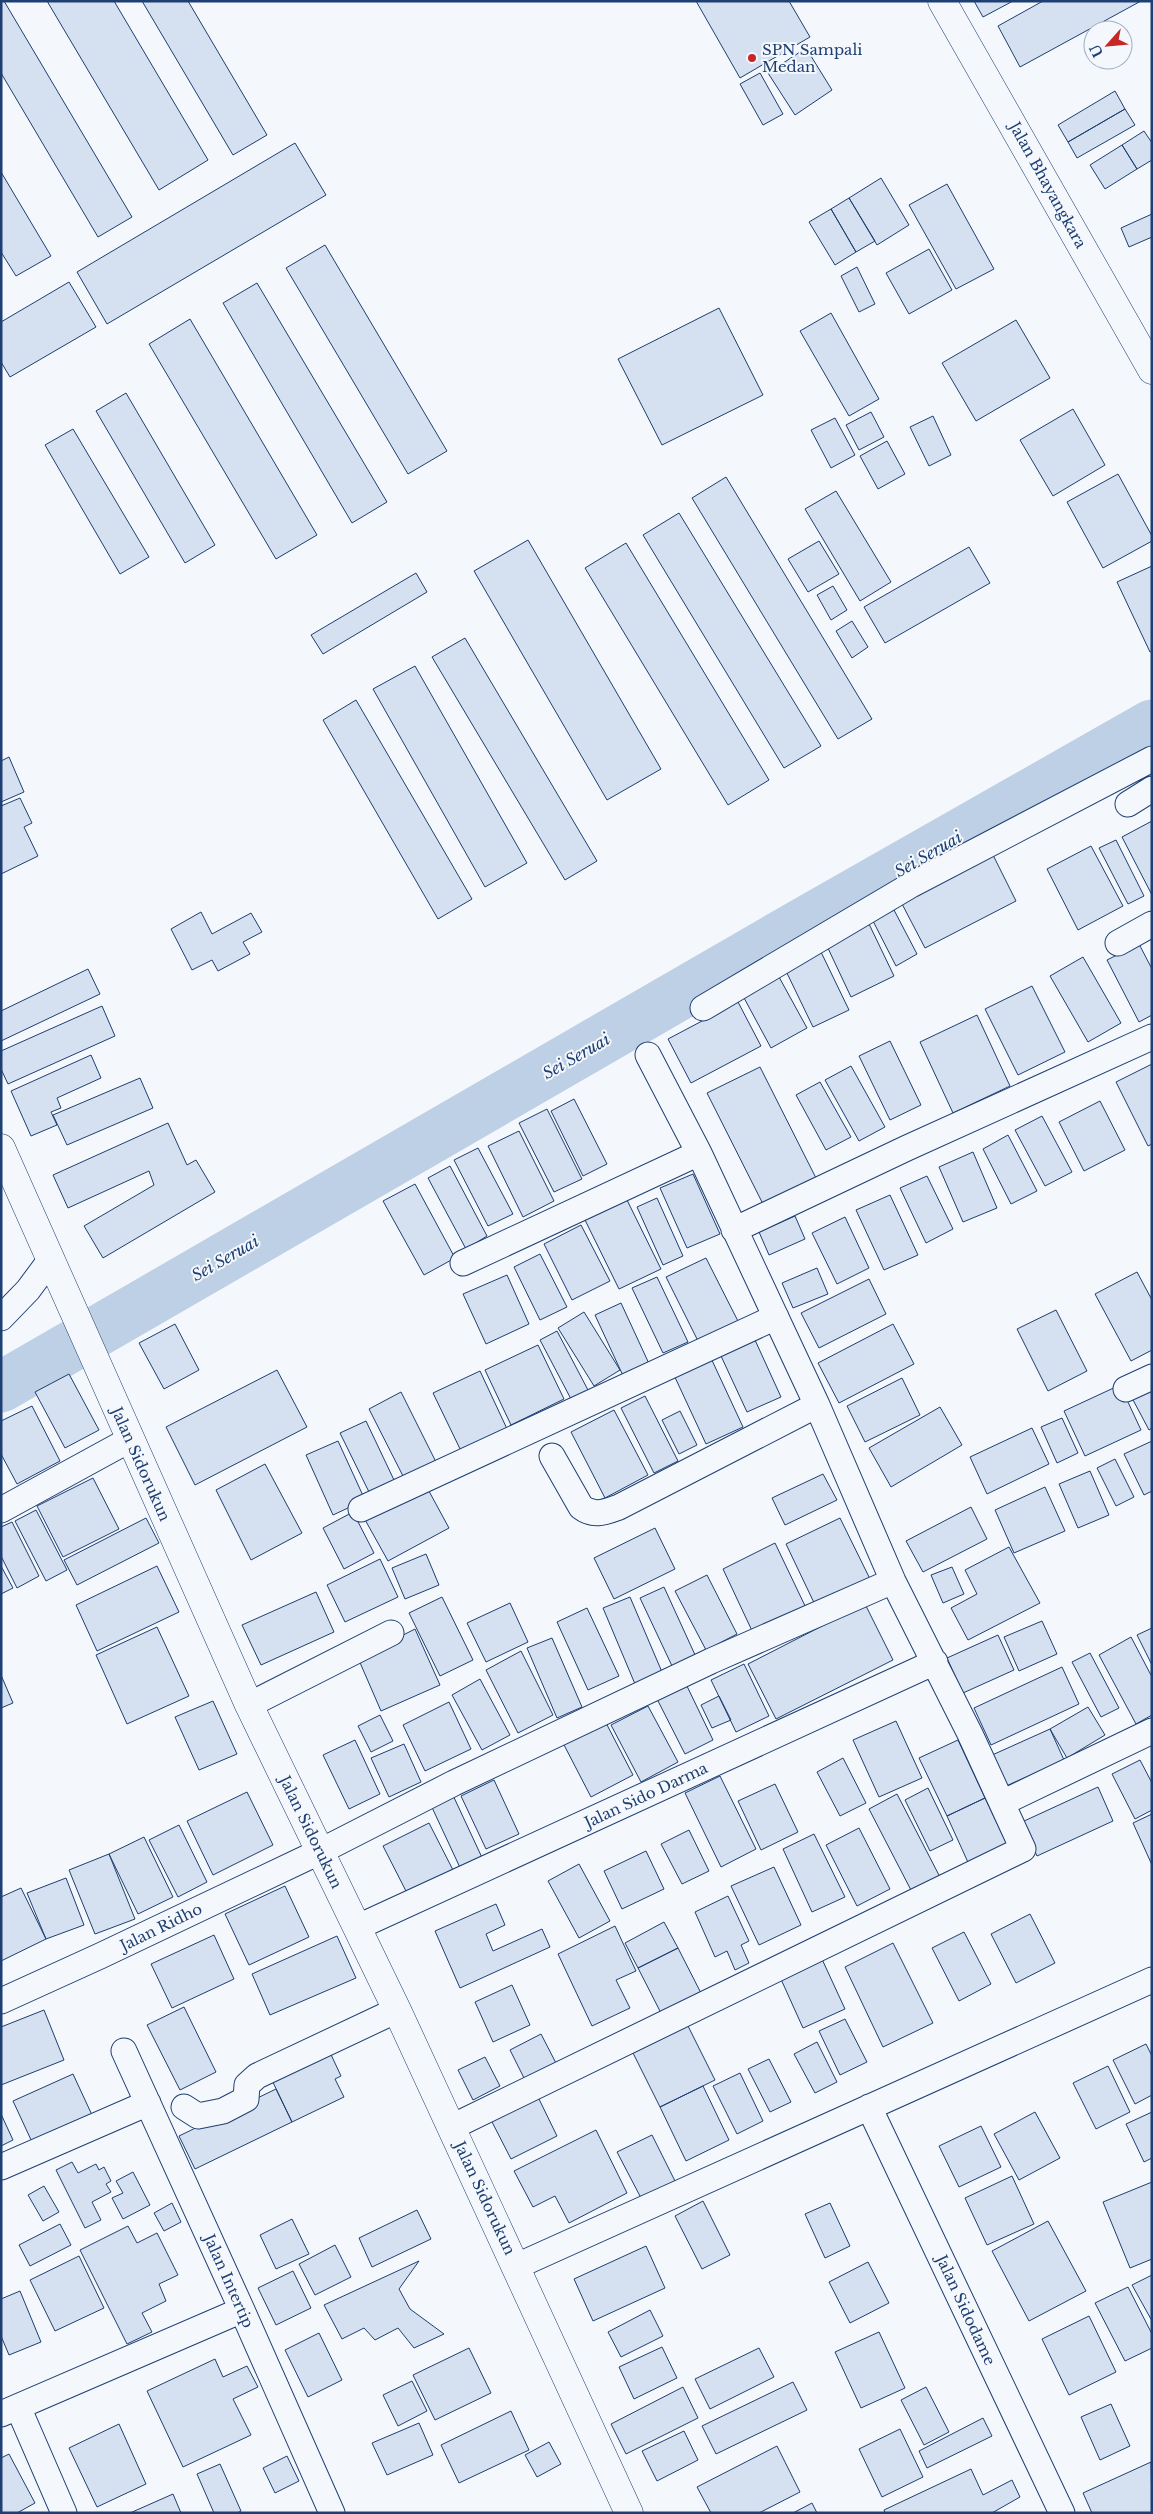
<svg xmlns="http://www.w3.org/2000/svg" width="1153" height="2514" font-family="'Libre Baskerville',serif">
	<style>
		.lines { fill: none; stroke-linecap: round; stroke-linejoin: round }
		.river { stroke: #bed0e5; stroke-width: 51 }
		.building { fill: #d5e0f0; stroke: #1d3f73 }
		.minor-casing { stroke: #1d3f73; stroke-width: 27 }
		.tertiary-casing { stroke: #1d3f73; stroke-width: 29 }
		.secondary-casing { stroke: #1d3f73; stroke-width: 29 }
		.minor { stroke: #f4f7fb; stroke-width: 25 }
		.tertiary { stroke: #f4f7fb; stroke-width: 28 }
		.secondary { stroke: #f4f7fb; stroke-width: 28 }
		.poi-dot { fill: #c62828; stroke: #f4f7fb; stroke-width: 2 }
		.labels { text-anchor: middle; dominant-baseline: central; stroke-width: 4; stroke-linejoin: round; paint-order: stroke }
		.poi-label { font-size: 15px; fill: #1d3f73; stroke: #f4f7fb; text-anchor: start }
		.street-label { font-size: 15px; fill: #1d3f73; stroke: #f4f7fb }
		.water-label { font-size: 16px; font-style: italic; fill: #1d3f73; stroke: #f4f7fb }
	</style>
	<rect width="100%" height="100%" fill="#f4f7fb"/>
	<g class="lines">
		<path class="river" d="M1,1387L807,921L1152,725"/>
	</g>
	<path class="building" d="M1,1H4L132,217L98,237L1,73Z
		M47,1H114L208,160L159,190Z
		M142,1H188L267,135L233,155Z
		M696,1H789L810,37L740,78Z
		M974,1H1013L983,17Z
		M1043,1H1141L1020,67L998,26Z
		M806,48L832,90L795,115L768,73Z
		M760,73L783,114L763,125L740,84Z
		M1115,91L1125,109L1068,142L1058,125Z
		M1125,109L1135,125L1077,158L1068,142Z
		M1144,131L1152,143V160L1137,169L1122,145Z
		M295,143L326,195L107,324L77,272Z
		M1122,145L1137,169L1105,189L1090,165Z
		M1,172L51,256L16,276L1,252Z
		M881,178L909,225L877,245L849,198Z
		M947,184L994,269L956,289L909,205Z
		M849,198L875,241L856,252L831,209Z
		M831,209L856,252L835,265L809,222Z
		M1152,214V237L1129,247L1121,228Z
		M325,245L447,451L408,474L286,268Z
		M929,249L952,290L909,314L886,273Z
		M857,267L875,304L859,312L841,276Z
		M69,282L96,327L10,377L1,362V322Z
		M257,283L387,502L352,523L223,303Z
		M719,308L763,395L662,445L618,359Z
		M831,313L879,399L849,416L800,331Z
		M190,319L317,535L276,559L149,344Z
		M1016,320L1050,378L976,421L942,363Z
		M126,393L215,545L185,563L96,411Z
		M1073,409L1105,465L1053,496L1020,440Z
		M871,412L884,437L859,450L846,425Z
		M933,416L951,455L929,466L910,427Z
		M835,418L855,455L831,468L811,430Z
		M73,429L149,557L120,574L45,445Z
		M887,441L905,474L878,489L860,456Z
		M1118,474L1152,536V541L1103,568L1067,502Z
		M726,477L872,719L838,739L692,498Z
		M836,491L891,582L860,601L805,509Z
		M679,513L821,746L784,768L643,535Z
		M528,540L661,769L607,800L474,571Z
		M819,541L839,574L808,592L788,559Z
		M626,543L769,780L728,805L585,568Z
		M969,547L990,583L885,643L864,607Z
		M1152,566V651L1150,652L1117,582Z
		M416,573L427,592L323,654L311,635Z
		M833,586L847,610L831,620L817,595Z
		M852,621L868,647L852,658L836,631Z
		M465,638L597,861L565,880L432,657Z
		M415,666L527,863L485,887L373,689Z
		M356,700L472,899L438,919L323,720Z
		M9,757L24,792L1,802V761Z
		M20,798L32,823L24,827L38,856L1,874V806Z
		M1152,821V895L1122,837Z
		M1116,840L1144,896L1128,904L1099,848Z
		M1091,846L1123,906L1078,930L1047,869Z
		M993,855L1016,901L925,948L901,902Z
		M894,910L917,954L896,966L873,921Z
		M201,912L212,934L251,913L262,932L243,942L250,954L218,971L212,960L192,970L171,929Z
		M869,924L894,976L851,997L826,944Z
		M1139,944L1152,969V1015L1139,1022L1107,960Z
		M821,952L849,1010L813,1027L785,969Z
		M1083,957L1121,1023L1088,1042L1050,976Z
		M88,969L100,994L1,1041V1011Z
		M779,977L807,1028L771,1048L743,996Z
		M1032,986L1065,1052L1018,1075L985,1009Z
		M738,1002L761,1046L691,1083L668,1039Z
		M102,1006L115,1036L8,1084L1,1069V1051Z
		M977,1015L1010,1086L953,1113L920,1042Z
		M890,1041L921,1105L890,1120L859,1056Z
		M91,1055L101,1078L57,1098L61,1108L51,1112L57,1125L31,1136L11,1091Z
		M1152,1064V1144L1148,1146L1116,1082Z
		M851,1066L885,1127L859,1141L825,1080Z
		M760,1067L819,1184L766,1210L707,1093Z
		M140,1078L153,1108L67,1145L53,1115Z
		M820,1082L851,1137L826,1150L796,1095Z
		M574,1099L607,1164L583,1176L551,1111Z
		M1100,1101L1125,1150L1084,1171L1059,1122Z
		M547,1109L582,1179L554,1192L519,1123Z
		M1042,1116L1072,1172L1045,1186L1015,1130Z
		M168,1123L187,1165L196,1160L215,1192L103,1258L84,1226L154,1185L149,1171L68,1208L53,1175Z
		M519,1131L554,1201L523,1217L488,1146Z
		M1008,1135L1037,1191L1011,1204L983,1149Z
		M478,1148L513,1214L488,1226L454,1160Z
		M973,1152L997,1208L963,1222L939,1167Z
		M450,1166L487,1236L466,1249L428,1178Z
		M693,1174L720,1234L687,1248L660,1188Z
		M927,1176L953,1229L926,1243L900,1188Z
		M415,1184L455,1258L424,1275L383,1201Z
		M890,1195L918,1255L884,1270L856,1210Z
		M657,1198L683,1256L663,1265L637,1207Z
		M627,1200L661,1269L619,1289L585,1220Z
		M795,1216L805,1239L769,1255L759,1232Z
		M845,1217L869,1268L837,1284L812,1233Z
		M581,1225L610,1281L572,1300L544,1244Z
		M540,1254L567,1307L540,1320L514,1267Z
		M706,1258L742,1329L702,1349L666,1277Z
		M817,1268L828,1294L793,1308L782,1283Z
		M1137,1272L1152,1300V1350L1131,1361L1095,1294Z
		M507,1275L529,1324L486,1344L463,1294Z
		M657,1277L688,1342L663,1353L632,1288Z
		M869,1279L886,1314L819,1348L801,1313Z
		M621,1303L651,1368L625,1380L595,1315Z
		M1056,1310L1087,1371L1048,1391L1017,1329Z
		M584,1312L620,1370L594,1386L558,1328Z
		M175,1324L199,1370L164,1389L139,1343Z
		M893,1324L914,1364L839,1403L818,1363Z
		M557,1331L588,1390L571,1399L540,1340Z
		M755,1340L781,1397L747,1412L721,1356Z
		M538,1345L564,1399L511,1425L485,1370Z
		M710,1356L743,1427L706,1444L673,1373Z
		M277,1370L307,1427L195,1485L166,1427Z
		M480,1371L508,1431L462,1453L433,1393Z
		M69,1374L99,1430L65,1448L35,1392Z
		M902,1378L920,1415L865,1442L847,1406Z
		M1120,1385L1141,1430L1085,1456L1064,1411Z
		M1152,1387V1428L1149,1430L1132,1398Z
		M401,1392L436,1462L404,1478L369,1409Z
		M645,1396L678,1461L654,1473L621,1408Z
		M32,1406L60,1461L17,1484L1,1454V1421Z
		M940,1407L962,1445L891,1487L869,1448Z
		M614,1410L648,1475L605,1498L571,1432Z
		M680,1411L697,1445L679,1454L662,1420Z
		M1062,1418L1078,1453L1057,1463L1041,1427Z
		M366,1421L394,1480L369,1492L340,1433Z
		M1032,1428L1049,1464L987,1494L970,1457Z
		M338,1441L365,1500L333,1515L306,1455Z
		M1152,1441V1491L1144,1495L1124,1454Z
		M1115,1459L1134,1497L1116,1506L1097,1468Z
		M265,1464L302,1533L251,1560L216,1490Z
		M1090,1471L1109,1515L1078,1528L1059,1484Z
		M823,1474L837,1500L785,1525L772,1498Z
		M93,1478L119,1529L63,1557L37,1506Z
		M424,1482L449,1528L388,1561L363,1516Z
		M1045,1487L1065,1531L1014,1553L995,1510Z
		M971,1507L987,1539L923,1572L906,1541Z
		M36,1510L67,1570L46,1581L15,1521Z
		M353,1512L374,1553L344,1569L323,1528Z
		M146,1518L159,1543L77,1585L64,1560Z
		M840,1518L871,1581L817,1609L786,1544Z
		M12,1522L39,1576L17,1588L1,1556V1527Z
		M655,1528L675,1569L614,1599L594,1558Z
		M775,1543L807,1610L754,1635L723,1569Z
		M1009,1547L1040,1603L968,1640L951,1608L977,1594L965,1570Z
		M426,1554L439,1585L405,1599L392,1568Z
		M380,1559L398,1597L345,1622L327,1585Z
		M1,1566L13,1588L1,1594Z
		M157,1566L179,1612L97,1651L76,1605Z
		M952,1567L964,1594L943,1603L931,1575Z
		M707,1575L737,1634L706,1650L675,1591Z
		M664,1587L696,1657L673,1668L640,1598Z
		M316,1592L334,1632L261,1665L242,1625Z
		M442,1597L473,1660L440,1676L409,1613Z
		M630,1597L662,1672L635,1684L603,1608Z
		M510,1603L528,1642L486,1662L467,1623Z
		M865,1604L893,1660L776,1719L748,1664Z
		M587,1608L619,1676L588,1690L557,1622Z
		M1042,1621L1057,1654L1019,1671L1004,1637Z
		M157,1627L189,1696L127,1724L96,1655Z
		M1152,1628V1665L1137,1635Z
		M415,1629L440,1685L381,1711L358,1658Z
		M998,1635L1014,1670L963,1693L947,1658Z
		M1131,1637L1152,1677V1715L1136,1724L1099,1655Z
		M552,1638L582,1707L557,1718L527,1648Z
		M521,1651L553,1715L518,1733L486,1670Z
		M1090,1653L1119,1708L1101,1717L1072,1662Z
		M744,1664L769,1716L736,1732L711,1680Z
		M1062,1667L1079,1704L991,1745L974,1708Z
		M1,1675L13,1703L1,1708Z
		M480,1679L510,1735L482,1750L452,1695Z
		M685,1682L713,1740L685,1754L656,1697Z
		M719,1696L731,1720L712,1728L701,1705Z
		M213,1701L237,1754L199,1770L175,1717Z
		M449,1702L471,1749L425,1771L403,1725Z
		M648,1706L678,1762L641,1782L611,1725Z
		M1088,1707L1105,1735L1067,1758L1050,1729Z
		M380,1715L393,1741L371,1752L358,1726Z
		M605,1721L633,1775L591,1797L563,1743Z
		M896,1721L922,1778L879,1797L853,1740Z
		M1050,1729L1064,1760L1004,1787L990,1756Z
		M355,1740L380,1794L349,1809L323,1755Z
		M958,1740L985,1798L947,1816L919,1758Z
		M404,1744L421,1782L389,1797L371,1758Z
		M843,1758L866,1803L840,1816L817,1772Z
		M1140,1760L1152,1783V1810L1135,1819L1112,1774Z
		M720,1776L756,1849L721,1867L685,1793Z
		M494,1780L519,1834L486,1849L461,1796Z
		M775,1784L798,1832L761,1850L738,1801Z
		M1098,1787L1113,1821L1037,1856L1022,1822Z
		M928,1788L953,1840L930,1851L905,1800Z
		M451,1791L485,1864L463,1874L429,1801Z
		M247,1792L273,1845L213,1875L187,1821Z
		M897,1794L941,1879L913,1894L869,1809Z
		M985,1798L1010,1851L971,1869L947,1816Z
		M1152,1814V1865L1133,1823Z
		M429,1823L454,1872L408,1895L383,1846Z
		M179,1825L207,1882L178,1897L149,1840Z
		M859,1828L890,1889L857,1906L826,1845Z
		M689,1830L709,1871L682,1884L661,1844Z
		M814,1834L845,1897L812,1912L783,1849Z
		M144,1837L173,1897L138,1914L109,1854Z
		M646,1851L664,1889L622,1909L604,1871Z
		M109,1854L135,1919L95,1934L69,1870Z
		M579,1864L610,1921L579,1938L548,1881Z
		M774,1867L801,1925L759,1945L731,1886Z
		M66,1878L84,1925L46,1939L27,1893Z
		M285,1886L309,1937L249,1965L225,1914Z
		M21,1888L46,1939L1,1961V1897Z
		M728,1896L749,1941L741,1945L749,1963L735,1970L727,1951L715,1957L695,1912Z
		M496,1904L505,1925L486,1934L493,1951L542,1929L550,1947L460,1988L435,1931Z
		M1030,1914L1055,1963L1016,1983L991,1934Z
		M664,1922L678,1948L638,1968L625,1943Z
		M615,1926L636,1971L616,1980L630,2008L592,2026L558,1954Z
		M964,1932L991,1984L959,2001L932,1948Z
		M214,1935L234,1979L172,2008L151,1964Z
		M337,1936L356,1978L270,2015L252,1974Z
		M893,1943L933,2023L883,2047L845,1967Z
		M678,1948L703,1997L663,2017L638,1968Z
		M821,1957L845,2009L803,2028L780,1977Z
		M512,1985L530,2025L493,2042L475,2002Z
		M184,2007L216,2072L180,2090L147,2025Z
		M44,2010L64,2060L1,2085V2027Z
		M845,2019L867,2062L840,2075L819,2031Z
		M688,2026L715,2080L660,2107L633,2053Z
		M541,2034L557,2065L526,2082L510,2050Z
		M817,2042L837,2082L815,2093L794,2054Z
		M1146,2044L1152,2056V2095L1135,2104L1113,2060Z
		M327,2046L341,2076L335,2079L344,2097L292,2122L269,2074Z
		M485,2057L500,2086L473,2100L458,2070Z
		M769,2059L791,2102L770,2112L748,2069Z
		M1108,2066L1130,2112L1096,2129L1073,2083Z
		M740,2073L763,2121L737,2134L713,2086Z
		M73,2074L92,2115L32,2142L13,2101Z
		M703,2086L729,2140L686,2161L660,2107Z
		M276,2089L292,2122L195,2169L179,2136Z
		M538,2097L557,2136L511,2159L491,2120Z
		M1035,2112L1060,2158L1019,2180L994,2134Z
		M1152,2112V2158L1144,2162L1126,2124Z
		M1,2114L13,2140L1,2146Z
		M981,2126L1001,2167L959,2187L939,2146Z
		M596,2130L627,2193L569,2223L555,2196L533,2207L514,2171Z
		M652,2135L675,2181L641,2198L617,2152Z
		M72,2162L78,2173L96,2164L99,2170L104,2167L111,2181L106,2184L111,2192L92,2202L101,2220L85,2228L56,2170Z
		M133,2172L150,2205L123,2219L112,2198L123,2193L116,2181Z
		M1012,2176L1034,2224L987,2245L965,2198Z
		M1152,2182V2259L1130,2268L1103,2202Z
		M44,2186L59,2212L43,2221L28,2195Z
		M703,2201L730,2255L702,2269L675,2216Z
		M172,2203L181,2222L164,2231L154,2213Z
		M830,2203L850,2246L825,2258L805,2214Z
		M417,2210L431,2239L372,2267L359,2238Z
		M292,2219L309,2254L276,2269L260,2235Z
		M1048,2221L1086,2291L1029,2321L992,2251Z
		M60,2224L71,2245L30,2266L19,2245Z
		M128,2226L137,2243L157,2233L178,2275L159,2284L166,2301L142,2313L152,2332L127,2344L80,2250Z
		M335,2245L351,2277L315,2295L299,2264Z
		M646,2246L665,2288L593,2321L574,2279Z
		M79,2256L104,2308L55,2331L30,2280Z
		M419,2261L399,2289L410,2309L444,2334L414,2348L398,2328L375,2340L364,2328L342,2339L324,2305Z
		M868,2262L889,2303L850,2323L829,2282Z
		M293,2271L311,2308L276,2325L258,2288Z
		M1152,2275V2321L1132,2285Z
		M1128,2287L1152,2334V2348L1125,2361L1095,2303Z
		M20,2291L41,2342L9,2355L1,2336V2299Z
		M650,2310L663,2336L621,2357L608,2332Z
		M1089,2316L1116,2372L1069,2395L1042,2339Z
		M879,2332L905,2388L861,2408L835,2352Z
		M319,2333L342,2380L308,2397L285,2350Z
		M662,2347L677,2378L634,2399L619,2367Z
		M469,2348L491,2393L435,2420L413,2375Z
		M759,2348L774,2377L710,2409L695,2379Z
		M215,2359L223,2377L247,2366L258,2387L233,2399L251,2435L183,2467L147,2391Z
		M412,2381L427,2411L398,2426L383,2395Z
		M793,2382L807,2410L716,2454L702,2426Z
		M683,2387L698,2418L626,2454L611,2424Z
		M926,2387L949,2432L924,2445L901,2400Z
		M1111,2404L1130,2446L1100,2460L1081,2417Z
		M511,2411L529,2450L459,2483L441,2445Z
		M983,2418L992,2436L927,2468L919,2451Z
		M419,2423L433,2455L387,2475L372,2443Z
		M119,2424L146,2484L97,2507L69,2448Z
		M900,2429L923,2477L882,2497L859,2449Z
		M684,2431L698,2460L657,2481L642,2451Z
		M549,2442L561,2464L537,2477L525,2455Z
		M777,2446L800,2492L759,2513H711L697,2487Z
		M9,2454L35,2503L17,2513H1V2458Z
		M287,2456L299,2481L275,2493L263,2468Z
		M1151,2462L1152,2513H1092L1083,2493Z
		M220,2464L241,2511L237,2513H214L197,2474Z
		M971,2469L983,2495L1012,2480L1020,2497L992,2513H885L884,2510Z
		M173,2494L181,2513H130Z
		M812,2503L817,2513H793Z"/>
	<g class="lines">
		<g class="minor-casing">
			<path id="minor" d="M1128,804L1152,789
				M1118,943L1152,924
				M703,1008L911,885L1152,759
				M648,1055L699,1153
				M734,1230L907,1148L1152,1037
				M1,1318L28,1290L51,1259
				M1126,1389L1152,1377
				M552,1456L581,1507C594,1517 605,1512 619,1507L817,1405
				M361,1509L776,1317
				M1,1510L129,1440
				M249,1705L391,1633
				M1002,1803L1152,1731
				M358,1927L935,1662
				M1,2001L100,1956L319,1852L454,1783L711,1661L893,1581
				M124,2051L242,2310L332,2513
				M184,2107L198,2116L223,2111L246,2099L247,2085L257,2076L397,2010
				M869,2107L1062,2513
				M452,2127L1023,1849L970,1734L893,1581L817,1405L699,1153L463,1263
				M1,2167L148,2103
				M517,2266L1152,1980
				M18,2407L64,2513
				M1,2414L242,2310"/>
		</g>
		<g class="tertiary-casing">
			<path id="tertiary" d="M1,1148L249,1705L397,2010L629,2513"/>
		</g>
		<g class="secondary-casing">
			<path id="secondary" d="M942,1L1152,370"/>
		</g>
		<use href="#minor" class="minor"/>
		<use href="#tertiary" class="tertiary"/>
		<use href="#secondary" class="secondary"/>
	</g>
	<circle class="poi-dot" cx="752" cy="58" r="5"/>
	<g class="labels">
		<g class="poi-label">
			<text x="762" y="49">SPN Sampali<tspan x="762" dy="17">Medan</tspan></text>
		</g>
		<g class="street-label">
			<text transform="translate(1048 185) rotate(61)">Jalan Bhayangkara</text>
			<text transform="translate(141 1464) rotate(66)">Jalan Sidorukun</text>
			<text transform="translate(646 1795) rotate(-25)">Jalan Sido Darma</text>
			<text transform="translate(311 1832) rotate(64)">Jalan Sidorukun</text>
			<text transform="translate(161 1927) rotate(-26)">Jalan Ridho</text>
			<text transform="translate(485 2198) rotate(65)">Jalan Sidorukun</text>
			<text transform="translate(229 2281) rotate(66)">Jalan Intertip</text>
			<text transform="translate(966 2310) rotate(65)">Jalan Sidodame</text>
		</g>
		<g class="water-label">
			<text transform="translate(928 854) rotate(-30)">Sei Seruai</text>
			<text transform="translate(576 1056) rotate(-30)">Sei Seruai</text>
			<text transform="translate(225 1258) rotate(-30)">Sei Seruai</text>
		</g>
	</g>
	<rect width="1153" height="2514" fill="none" stroke="#1d3f73" stroke-width="5"/>
	<g transform="translate(1108 45) rotate(243)"><circle r="24" fill="#f4f7fb" stroke="#9eadc5"/>
	<path d="M0-4L9 19L0 12L-9 19Z" fill="#c62828"/>
	<text y="-8" font-size="14" font-weight="bold" text-anchor="middle" fill="#1d3f73">U</text>
	</g>
</svg>
